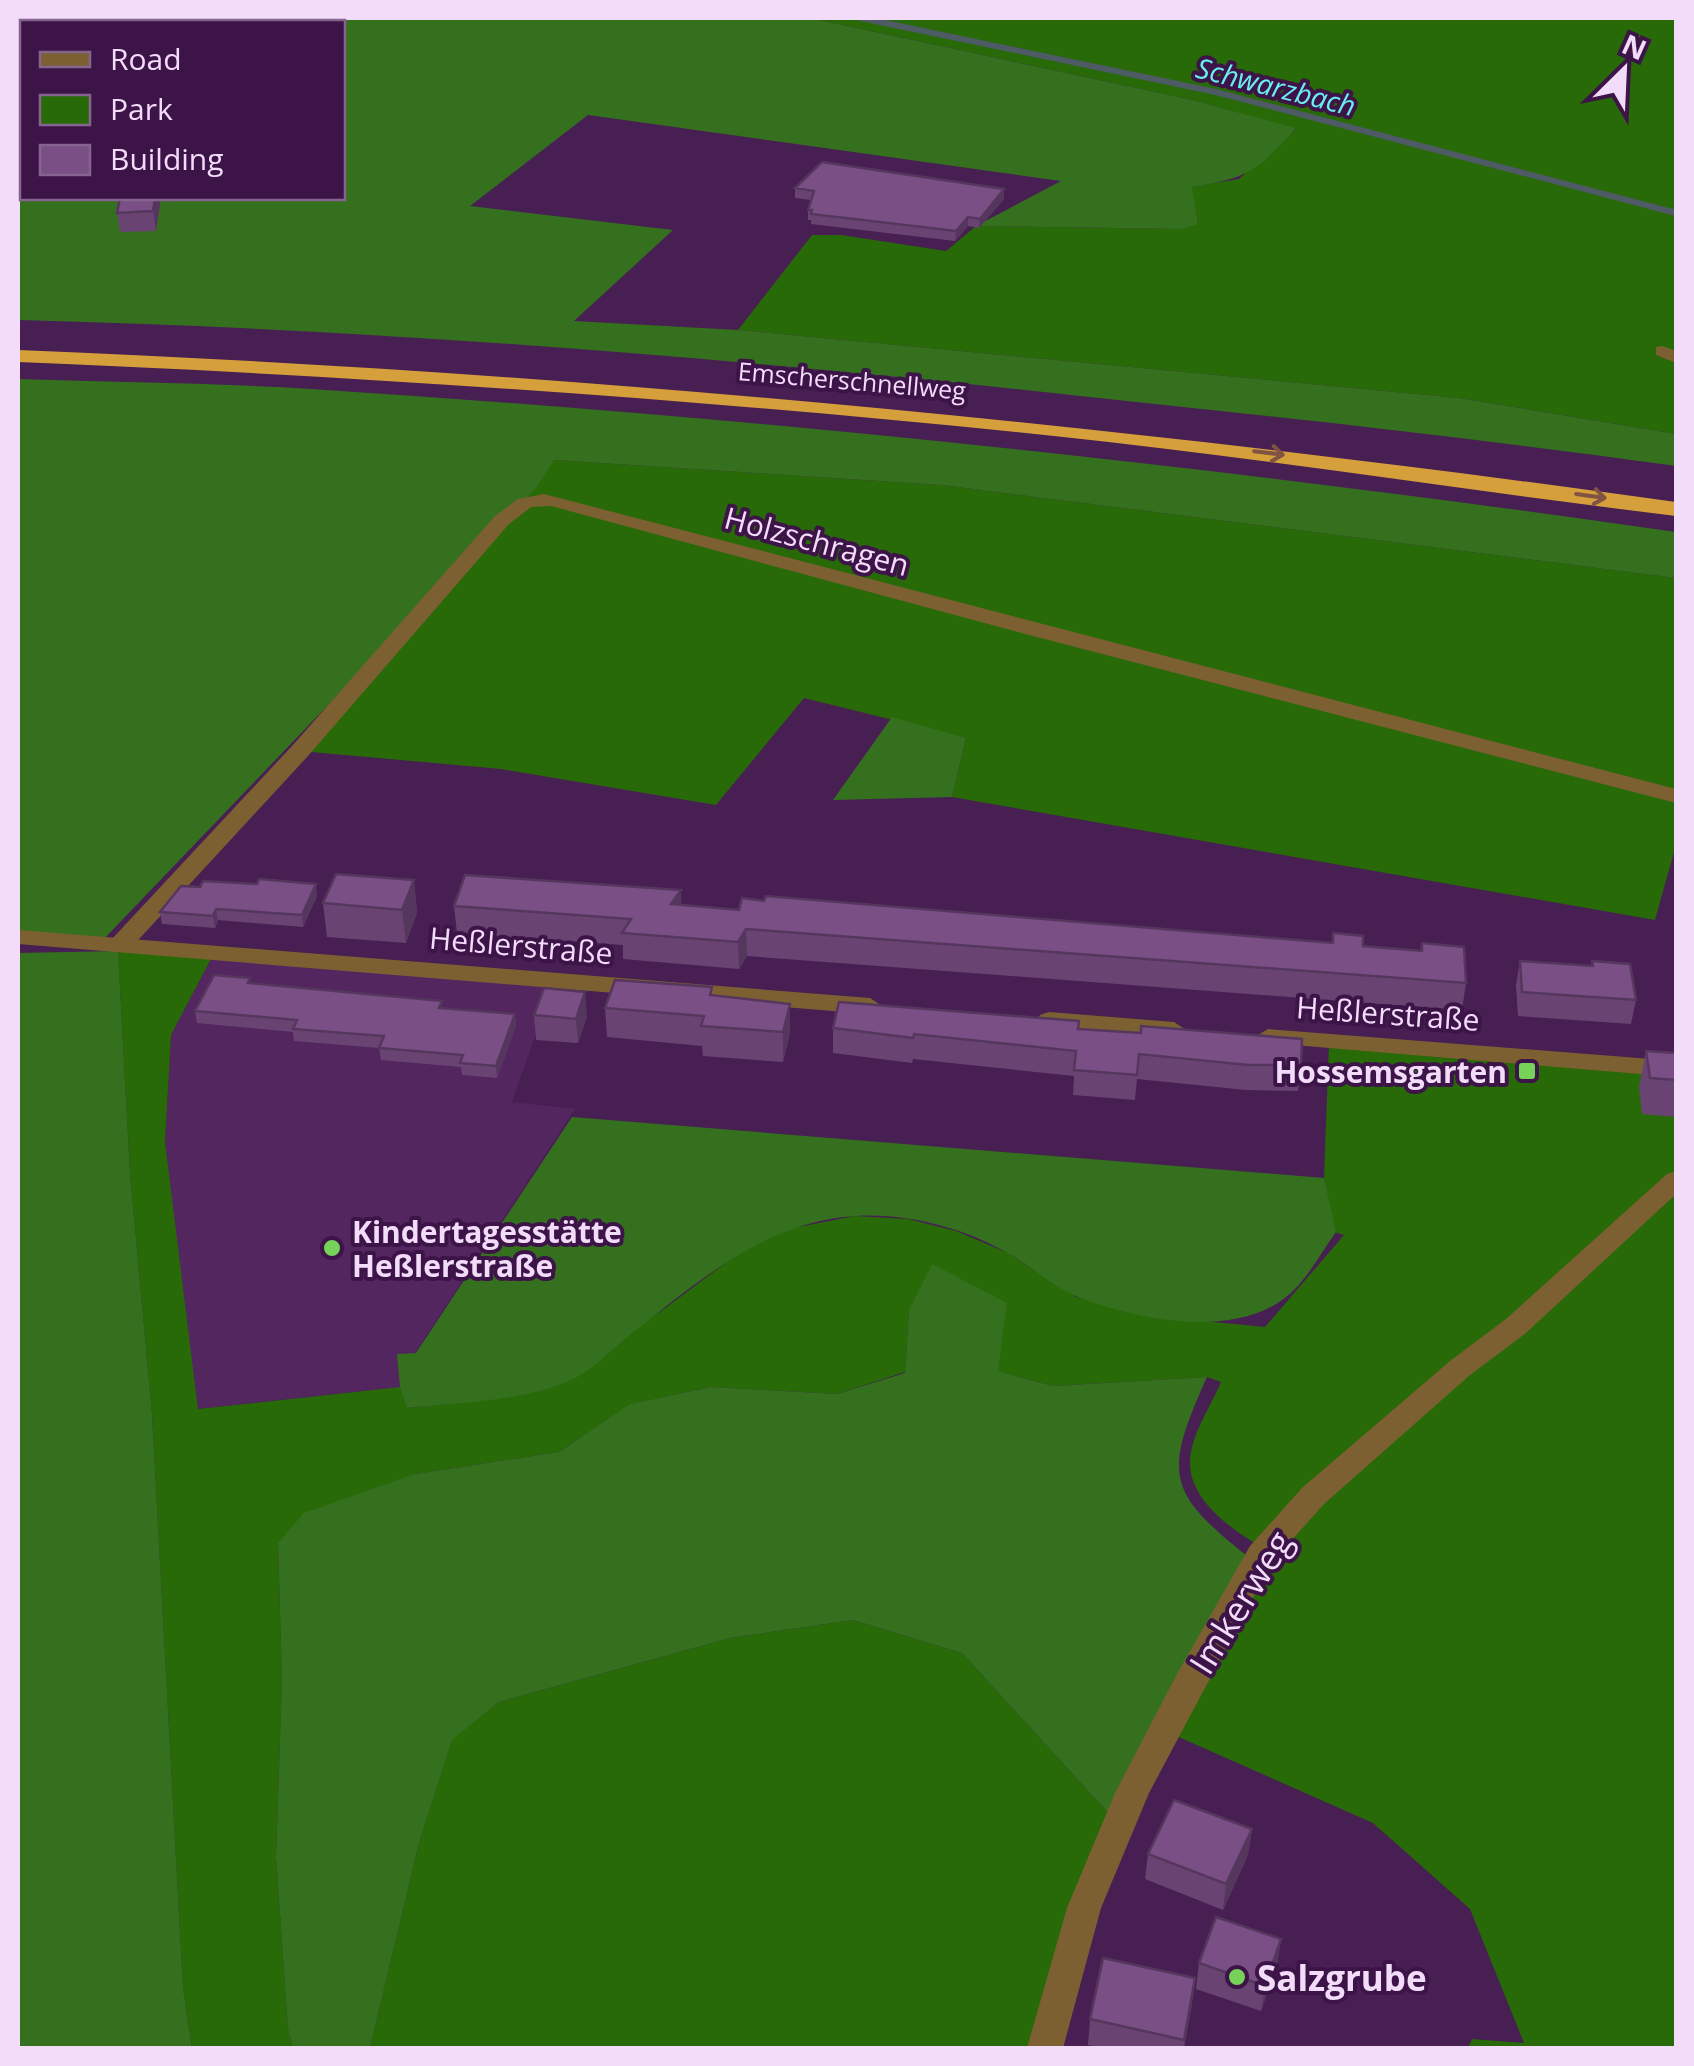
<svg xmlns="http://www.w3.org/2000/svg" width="1694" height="2066" font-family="'Open Sans',sans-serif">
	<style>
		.built { fill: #532660 }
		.green { fill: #286908 }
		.forest { fill: #35701f; fill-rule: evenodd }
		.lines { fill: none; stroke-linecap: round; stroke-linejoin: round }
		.stream { stroke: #4e5a64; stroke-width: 6 }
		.minor { fill: #7c6032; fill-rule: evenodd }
		.tertiary { fill: #7c6032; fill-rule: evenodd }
		.motorway { fill: #d59f3c; fill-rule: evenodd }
		.wall { fill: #694473 }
		.shaded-wall { fill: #55375e }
		.building { fill: #7a4f86; stroke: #55375e; stroke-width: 2.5 }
		.oneway { stroke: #815342 }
		.poi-dot { fill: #77d259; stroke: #3c1447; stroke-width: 4 }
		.labels { text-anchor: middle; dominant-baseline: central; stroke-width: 8; stroke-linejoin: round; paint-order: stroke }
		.far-street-label { font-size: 25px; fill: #f3dbfa; stroke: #3c1447 }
		.far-water-label { font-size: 28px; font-style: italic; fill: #6beef3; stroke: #3c1447 }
		.street-label { font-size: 30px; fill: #f3dbfa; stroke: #3c1447 }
		.poi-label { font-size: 30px; font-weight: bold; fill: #f3dbfa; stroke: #3c1447; text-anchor: end }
		.near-street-label { font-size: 35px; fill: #f3dbfa; stroke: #3c1447 }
		.near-poi-label { font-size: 35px; font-weight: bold; fill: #f3dbfa; stroke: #3c1447; text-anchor: start }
	</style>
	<rect width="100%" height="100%" fill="#471f52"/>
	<path class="built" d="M212,957L554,982L512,1102L575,1109L415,1353L397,1354L400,1387L197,1409L165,1142L171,1035Z"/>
	<path class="green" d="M810,18H1676V434L1459,398L738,330L812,235H841L946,251L976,226L1182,229L1198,223L1191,187L1239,179L1296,129L1188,99Z
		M554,460L942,485L1676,578V845L1655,920L952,797L966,738L804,698L716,805L501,769L300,751Z
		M118,951L212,957L171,1035L165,1142L198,1409L400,1387L408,1408L504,1398L660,1312L739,1253L788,1229L855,1216L908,1219L956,1231L1008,1253L1076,1297L1112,1307L1152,1316L1265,1327L1344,1235L1334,1232L1324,1178L1329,1043L1676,1071V1177L1583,1263L1258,1545C1230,1528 1190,1500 1190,1463C1190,1436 1211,1406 1221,1382L1207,1377L1053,1386L997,1371L909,1310L905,1372L837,1394L711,1387L631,1404L559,1452L415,1474L278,1544L282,1680L276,1857L288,2028L293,2048H192L183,1988L152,1414L130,1173Z
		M1676,1184V2048H1468L1472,2039L1524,2043L1470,1909L1373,1823L1174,1735L1272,1558L1322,1500Z
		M853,1620L962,1653L1110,1815L1035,2048H370L419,1843L452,1739L499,1702L730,1638Z"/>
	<path class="forest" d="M18,18H810L1188,99L1296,128C1258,171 1248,178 1192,187L1198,224L1182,229L976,226L1061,181L588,115L470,206L673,230L574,321L738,330L1459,398L1676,434V466C1497,441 1317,421 1136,402C765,361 391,329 18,320ZM22,22H342V198H22Z
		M18,379C115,382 213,383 311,389C768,418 1223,467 1676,532V578L942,485L554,460L536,488L101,942L18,935Z
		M892,717L966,738L952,797L833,800Z
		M118,951L130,1173L152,1414L183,1988L192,2048H18V953Z
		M572,1117L1324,1178L1336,1232C1323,1250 1311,1272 1296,1288C1245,1342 1142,1321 1080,1298C1054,1288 1033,1267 1009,1254C965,1228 907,1213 856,1216C764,1221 694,1285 625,1339C609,1352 590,1372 571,1380C521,1402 460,1402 407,1408L400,1387L397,1354L416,1353Z
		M932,1264L1007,1303L998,1371L1053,1386L1207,1377C1163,1475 1166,1492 1251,1559L1110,1815L962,1653L853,1620L730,1638L499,1702L452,1740L419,1843L370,2048H293L288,2029L276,1857L282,1680L278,1543L304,1513L415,1474L559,1452L630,1404L711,1387L837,1394L905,1373L909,1310Z"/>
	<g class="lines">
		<path class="stream" d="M861,18L1216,92L1676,213"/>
		<path class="minor" d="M1662,346L1676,351V363L1656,355V347Z
			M544,494L1676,789V803L1033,636L551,506L531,507L509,524L308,756L129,950H111L108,945L111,940L292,746L495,516L518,499Z
			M1676,1171V1194L1526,1333L1470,1375L1324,1504L1272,1562L1149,1793L1101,1908L1063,2048H1027L1067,1908L1115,1793L1178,1672L1250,1546L1302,1488L1450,1361L1506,1319L1667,1174Z"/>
		<path class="tertiary" d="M18,930L870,998L882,1006L870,1014L18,944Z
			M1049,1012L1174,1022L1186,1030L1174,1038L1040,1025L1037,1020L1040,1015Z
			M1268,1029L1676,1061V1077L1259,1042L1255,1037Z"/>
		<path class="motorway" d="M18,350C574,372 1125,425 1676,502V516C1469,491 1262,458 1054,436C709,400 364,376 18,362Z"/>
	</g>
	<path class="wall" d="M795,188L1004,189V199L979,228L968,226L955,241L811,224V220H808V210L811,200L795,198Z
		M120,198H161L156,231L120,232L117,213Z
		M414,880L417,913L406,943L327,937L323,903Z
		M317,896L303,927L218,920L215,928L162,924L160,912Z
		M764,901L1421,951L1422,943L1466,983L1462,1010L747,956L739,969L623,959V945L457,933L454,906L681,905L739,910Z
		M1520,961L1592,966V961L1636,1000L1631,1024L1518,1016L1516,985Z
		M251,983L442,1008L515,1014L516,1026L497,1078L462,1075L461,1067L381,1060L379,1048L294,1041L293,1032L197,1023L195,1011Z
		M712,987V995L790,1004V1033L783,1062L703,1056L702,1046L607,1037L605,1008Z
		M534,1015L587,1016L578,1043L536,1040Z
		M833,1028L1079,1029L1301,1065L1298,1091L1246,1090L1137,1079L1135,1100L1073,1095L1074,1076L913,1059L912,1063L833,1053Z
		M1646,1051L1676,1053V1117L1642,1114L1639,1087Z
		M1252,1829L1248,1855L1223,1910L1145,1879L1148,1854Z
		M1281,1939L1277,1965L1261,2011L1196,1989L1199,1963Z
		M1192,2004L1184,2048H1103L1088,2045L1090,2019Z"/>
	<path class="shaded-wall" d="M1004,189V199L979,228L980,219Z
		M155,198H161L156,231L153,211Z
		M968,217V226L955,241L956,231Z
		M414,880L417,913L406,943L402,910Z
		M316,884L317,896L303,927L302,915Z
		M681,890L682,916L671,904Z
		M216,909L218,920L215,928L213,916Z
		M746,929L747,956L739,969L738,942Z
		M585,992L587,1016L578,1043L576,1019Z
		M790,1004V1033L783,1062V1032Z
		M515,1014L516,1026L497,1078L496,1066Z
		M1252,1829L1248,1855L1223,1910L1226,1884Z
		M1281,1939L1277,1965L1261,2011L1265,1986Z
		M1195,1978L1192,2004L1183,2048Z"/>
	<path class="building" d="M822,162L1004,189L980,219L968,217L956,231L811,214L812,210H808L814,191L795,188Z
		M120,198H155L153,211L117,213Z
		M336,874L414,880L402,910L323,903Z
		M465,875L681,890L671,904L739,910L742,898L764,901L766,896L1333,943V933L1363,936V946L1422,951V943L1464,947L1466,983L746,929L738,942L622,933L631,919L454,906Z
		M259,879L316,884L302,915L216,909L213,916L160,912L181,886L200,887L203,881L257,884Z
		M1520,961L1593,966L1592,961L1630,964L1636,1000L1522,992Z
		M214,975L250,978L248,983L442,1001L439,1008L515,1014L496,1066L460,1063L463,1055L379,1048L384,1036L293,1029L297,1020L195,1011Z
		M615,980L712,987L710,995L790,1004L783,1032L701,1026L704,1016L605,1008Z
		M544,988L585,992L576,1019L534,1015Z
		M839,1002L1079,1021L1078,1029L1141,1033V1026L1302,1039L1301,1065H1248L1139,1054L1137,1075L1074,1070L1076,1051L914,1034L913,1038L833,1028Z
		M1646,1051L1676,1053V1080L1650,1078Z
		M1174,1800L1252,1829L1226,1884L1148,1854Z
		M1216,1917L1281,1939L1265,1986L1199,1963Z
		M1103,1958L1195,1978L1184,2040L1090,2019Z"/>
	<defs><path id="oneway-shaft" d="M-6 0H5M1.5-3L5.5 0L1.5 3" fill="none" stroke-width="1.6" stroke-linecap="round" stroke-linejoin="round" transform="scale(2.5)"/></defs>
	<g class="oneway">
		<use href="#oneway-shaft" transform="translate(1269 453) rotate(7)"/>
		<use href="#oneway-shaft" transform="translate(1591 496) rotate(8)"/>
	</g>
	<g class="poi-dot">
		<rect x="1517" y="1061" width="20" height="20" rx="5"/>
		<circle cx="332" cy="1248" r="10"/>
		<circle cx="1237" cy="1977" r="10"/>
	</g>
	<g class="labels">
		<g class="far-street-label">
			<text transform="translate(852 380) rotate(5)">Emscherschnellweg</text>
		</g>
		<g class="far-water-label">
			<text transform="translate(1276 86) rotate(14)">Schwarzbach</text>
		</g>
		<g class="street-label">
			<text transform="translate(817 541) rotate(15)">Holzschragen</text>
			<text transform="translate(521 945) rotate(5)">Heßlerstraße</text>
			<text transform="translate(1388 1013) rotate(4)">Heßlerstraße</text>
		</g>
		<g class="poi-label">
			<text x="1507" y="1071">Hossemsgarten</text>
			<text x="352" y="1231" text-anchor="start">Kindertagesstätte<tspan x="352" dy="34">Heßlerstraße</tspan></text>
		</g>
		<g class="near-street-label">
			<text transform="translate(1240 1602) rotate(-58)">Imkerweg</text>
		</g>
		<g class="near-poi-label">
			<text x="1257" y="1977">Salzgrube</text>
		</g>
	</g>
	<rect width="1694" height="2066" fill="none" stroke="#f3dbfa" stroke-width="40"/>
	<rect x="20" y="20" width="325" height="180" fill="#3c1447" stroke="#85648f" stroke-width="2.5"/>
	<rect x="40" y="52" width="50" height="15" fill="#7c6032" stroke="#85648f" stroke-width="2.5"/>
	<text x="110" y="70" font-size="30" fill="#f3dbfa">Road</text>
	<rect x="40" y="95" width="50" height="30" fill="#286908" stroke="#85648f" stroke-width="2.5"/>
	<text x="110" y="120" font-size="30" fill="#f3dbfa">Park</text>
	<rect x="40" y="145" width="50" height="30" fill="#7a4f86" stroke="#85648f" stroke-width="2.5"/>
	<text x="110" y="170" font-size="30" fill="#f3dbfa">Building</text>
	<g transform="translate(1624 70) rotate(24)" stroke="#3c1447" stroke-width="8" paint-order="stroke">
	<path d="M0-8L18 38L0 25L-18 38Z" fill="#f3dbfa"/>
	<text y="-15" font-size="28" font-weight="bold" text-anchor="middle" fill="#f3dbfa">N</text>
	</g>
</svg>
